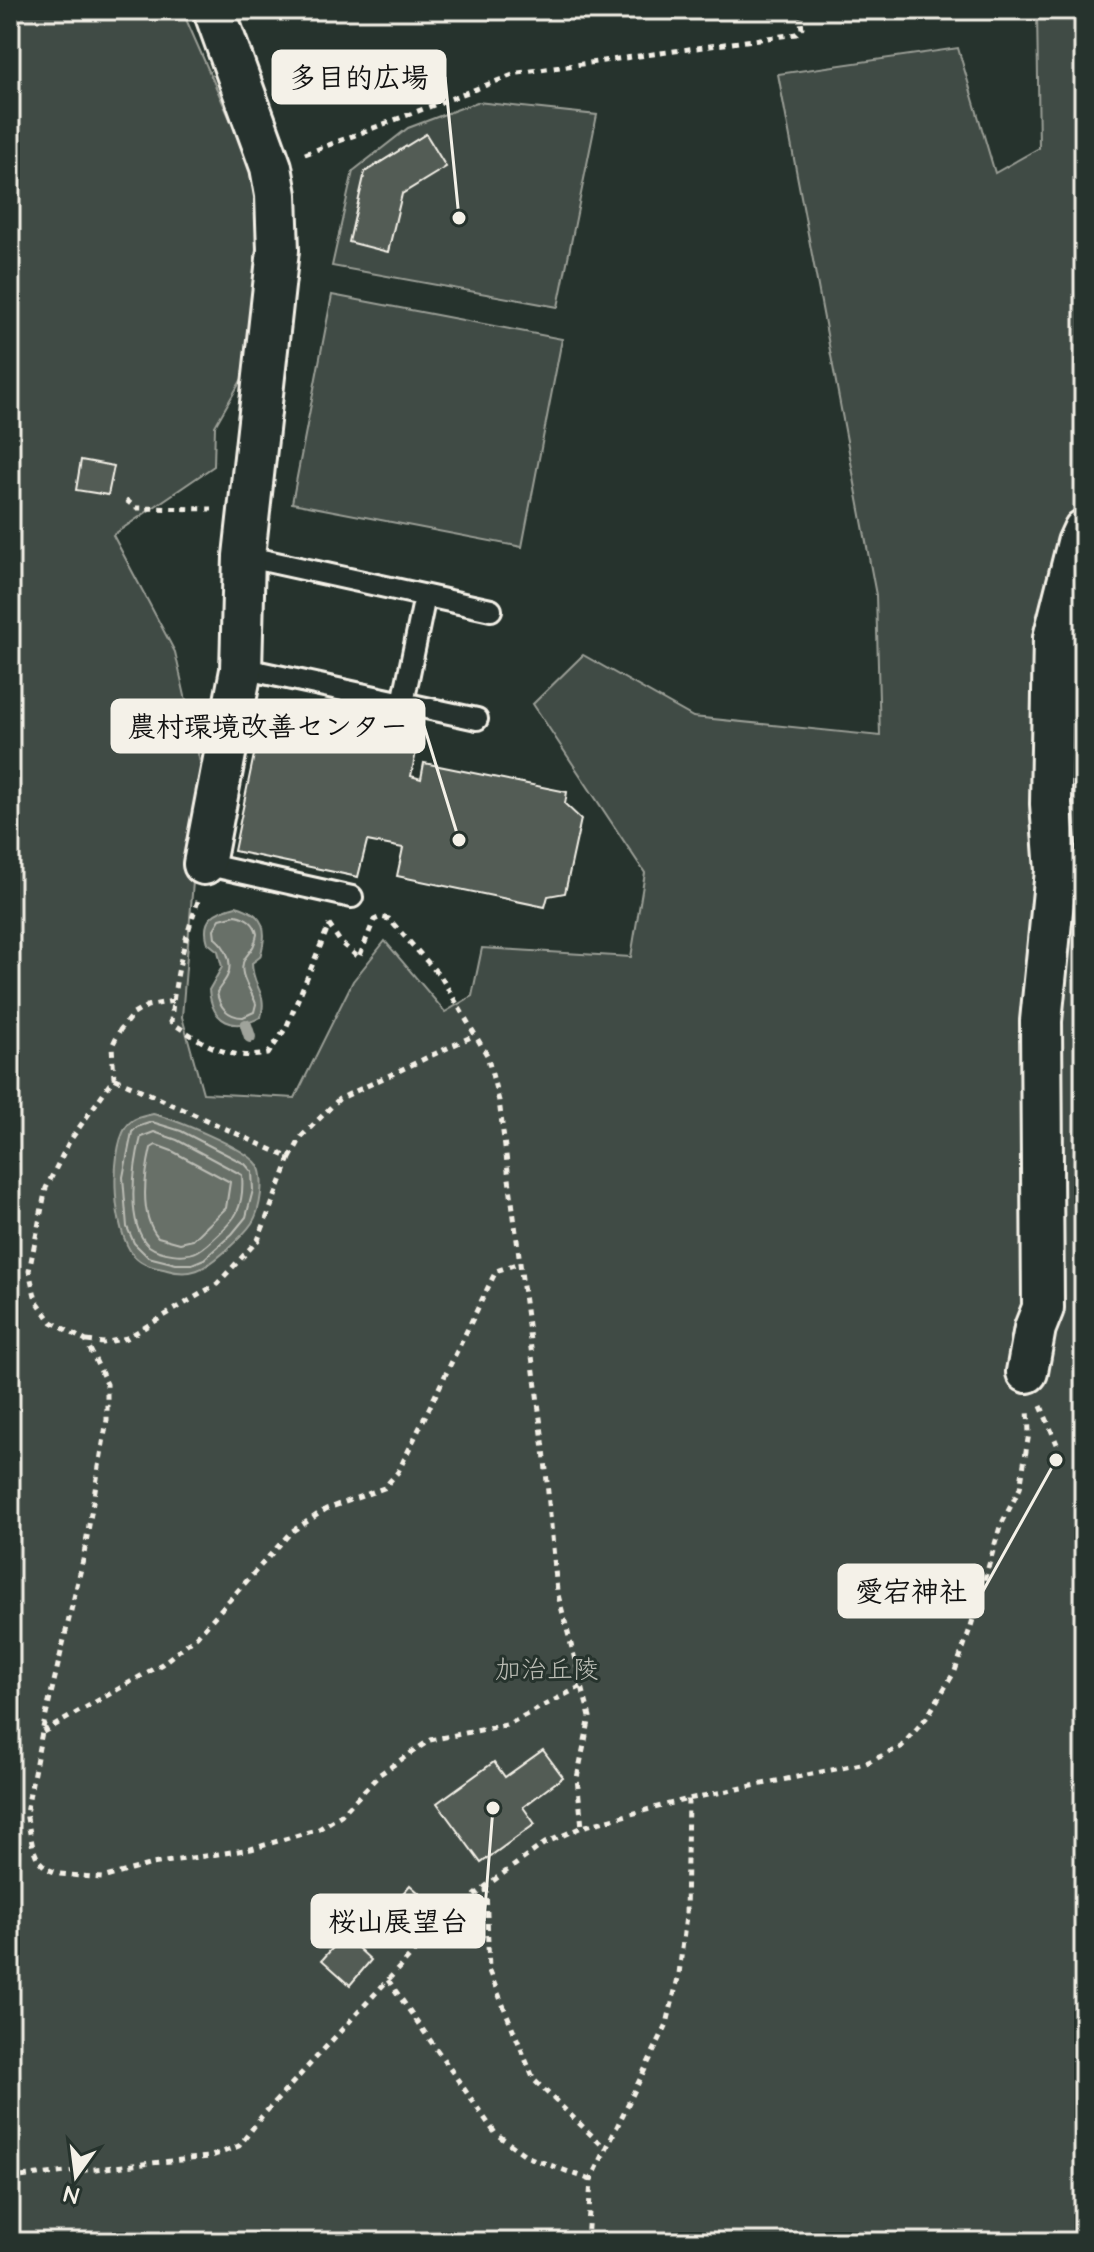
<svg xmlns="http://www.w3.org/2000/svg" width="1094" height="2252" font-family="'Architects Daughter','Klee One',sans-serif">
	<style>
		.green { fill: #414b45; stroke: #9a9e96; stroke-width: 2 }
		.water { fill: #676f68; stroke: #9fa39b; stroke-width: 2 }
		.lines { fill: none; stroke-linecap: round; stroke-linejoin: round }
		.shore { stroke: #bcbdb5; stroke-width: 2 }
		.stream { stroke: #9fa39b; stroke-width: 12 }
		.building { fill: #525c55; stroke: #f4f1e8; stroke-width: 2 }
		.lane-casing { stroke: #f4f1e8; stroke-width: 26 }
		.street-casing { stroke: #f4f1e8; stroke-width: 46 }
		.path { stroke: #f4f1e8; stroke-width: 5; stroke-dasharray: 6 6; stroke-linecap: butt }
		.lane { stroke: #26332d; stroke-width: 20 }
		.street { stroke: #26332d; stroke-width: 40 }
		.labels { text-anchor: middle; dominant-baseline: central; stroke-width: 6; stroke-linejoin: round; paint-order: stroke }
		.park-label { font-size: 26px; fill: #bebfb7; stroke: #26332d }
		.leader { fill: none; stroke: #f4f1e8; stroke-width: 3 }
		.callout-dot { fill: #f4f1e8; stroke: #26332d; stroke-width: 3 }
		.callout { fill: #f4f1e8; stroke: #f4f1e8; stroke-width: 3 }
		.callout-label { font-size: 28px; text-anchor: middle; font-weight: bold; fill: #111 }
	</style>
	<rect width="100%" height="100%" fill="#26332d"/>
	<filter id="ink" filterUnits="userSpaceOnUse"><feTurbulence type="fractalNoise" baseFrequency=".0125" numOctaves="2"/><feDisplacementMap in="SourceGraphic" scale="16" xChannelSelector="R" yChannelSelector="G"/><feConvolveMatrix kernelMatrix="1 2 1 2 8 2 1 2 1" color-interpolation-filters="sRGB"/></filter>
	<g filter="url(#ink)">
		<path class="green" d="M10,10H95L103,19L135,10H182L264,196L243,377L215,426L214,466L113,535L175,652L202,771L182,1017L203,1093L295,1098L353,981L385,941L445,1012L472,996L482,948L631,957L645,873L533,704L583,655L693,717L880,736L876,595L778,74L958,48L995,173L1039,148L1037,10H1084V2242H10Z
			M477,102L597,115L558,307L332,266L353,171L408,128Z
			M332,295L562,339L522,547L292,503Z"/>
		<path class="water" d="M236,906C266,914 268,931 260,957L252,963C252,988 268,991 261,1017C234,1032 212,1023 209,990L222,967L218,951L208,943C200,918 216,911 236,906Z
			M153,1114C174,1119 245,1148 257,1164C266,1178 260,1211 252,1223C244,1235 232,1245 222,1254C205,1269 190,1277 167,1270C155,1267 143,1266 134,1256C113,1232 109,1154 126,1127C132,1118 143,1116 153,1114Z"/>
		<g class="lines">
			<path class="shore" d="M236,915C246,917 255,923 257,934C255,946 252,949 245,958C236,973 252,991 256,1004L254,1012L243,1017C228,1017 219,1007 217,992C220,986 226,981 228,974C233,961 225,946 215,938L214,929L220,919Z
				M152,1122L181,1131L245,1164L252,1172L253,1190L246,1217L232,1234L204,1259L192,1264H176L148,1257L134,1243L127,1227L123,1177L132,1132L137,1127Z
				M154,1132L177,1140L242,1175C243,1187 242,1201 237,1212C233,1222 207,1246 198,1251C185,1258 160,1254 149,1246C125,1225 134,1164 141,1137Z
				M156,1145L172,1151L230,1182L226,1208L193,1240L180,1243L158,1237C139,1215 145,1174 151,1148Z"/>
			<path class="stream" d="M246,1025L250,1037"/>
		</g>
		<path class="building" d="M426,134L446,167L402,194L388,252L349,242L365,172Z
			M81,460L114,466L108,495L76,490Z
			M261,721L385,746L390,721L421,728L411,776L421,779L424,763L567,792L565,804L581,819L565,893L548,896L545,907L397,876L403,848L367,841L358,877L234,851Z
			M543,1750L563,1777L523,1807L535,1824L481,1863L437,1803L494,1762L505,1777Z
			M410,1885L428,1901L410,1922L391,1907Z
			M344,1935L371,1960L350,1985L322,1960Z"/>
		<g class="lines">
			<g class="lane-casing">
				<path id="lane" d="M244,556L491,610
					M241,668L477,719
					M403,703L425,596
					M204,864L352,897"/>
			</g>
			<g class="street-casing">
				<path id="street" d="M204,864L241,670L244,556L278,250L276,195L271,167L214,10
					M1027,1372L1035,1328L1043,1308L1041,1021L1056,871L1051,804L1054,638L1078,543L1084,530"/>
			</g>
			<path class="path" d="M305,154L518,73L796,34L802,28L799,10
				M126,500L136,508L212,509
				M198,901C184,940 174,982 171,1022C204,1044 228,1061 268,1054L286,1028L329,925
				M329,925L341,943L359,958L374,920L381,917L389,919L441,977L487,1055L499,1101L544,1449L557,1591L590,1717L577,1778L582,1827
				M173,1001L147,1006L132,1015L120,1030L112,1046L114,1078L69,1142L46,1188L29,1271L36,1300L52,1322L86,1341L107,1384V1420L83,1560L42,1732L26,1813L33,1848L38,1860L47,1869L60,1874L102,1878L152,1864L251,1849L319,1829L341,1815L380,1774L430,1740L506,1725L582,1686
				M290,1158L302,1136L339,1099L475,1035
				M87,1341L103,1343L127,1338L217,1284L258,1240L290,1158L114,1078
				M1041,1406L1057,1444
				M43,1732L162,1664L197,1636L291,1532L326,1509L384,1488L398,1472L496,1271L519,1263
				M486,1887L489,1971L534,2080L606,2149
				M388,1980L495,2133L528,2157L591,2180
				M10,2178L209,2157L239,2146L262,2116L435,1929L486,1886L545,1843L582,1827L688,1799L866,1763L901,1747L927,1717L955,1671L971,1626L1000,1527L1020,1488L1029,1433L1028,1408
				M587,2242L591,2180L667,2024L679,1974L686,1916L688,1799"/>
			<use href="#lane" class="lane"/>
			<use href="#street" class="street"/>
		</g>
	</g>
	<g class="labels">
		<g class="park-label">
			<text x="547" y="1670">加治丘陵</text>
		</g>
	</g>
	<path class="leader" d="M459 218L445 77M459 840L424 726M1056 1460L983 1591M493 1808L484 1921"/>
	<g class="callout-dot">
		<circle cx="459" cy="218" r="8"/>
		<circle cx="459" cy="840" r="8"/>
		<circle cx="1056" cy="1460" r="8"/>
		<circle cx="493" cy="1808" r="8"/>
	</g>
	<g class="callout">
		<rect x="273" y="51" width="172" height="52" rx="8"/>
		<rect x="112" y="700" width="312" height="52" rx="8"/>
		<rect x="839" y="1565" width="144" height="52" rx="8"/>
		<rect x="312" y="1895" width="172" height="52" rx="8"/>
	</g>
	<g class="callout-label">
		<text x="359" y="87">多目的広場</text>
		<text x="268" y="736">農村環境改善センター</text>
		<text x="911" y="1601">愛宕神社</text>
		<text x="398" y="1931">桜山展望台</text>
	</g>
	<rect width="1094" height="2252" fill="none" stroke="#26332d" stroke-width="40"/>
	<rect x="20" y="20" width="1054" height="2212" fill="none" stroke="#f4f1e8" stroke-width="3" filter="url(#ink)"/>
	<g transform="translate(76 2176) rotate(194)" stroke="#26332d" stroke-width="6" paint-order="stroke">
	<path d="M0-6L14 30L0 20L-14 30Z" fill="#f4f1e8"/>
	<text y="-12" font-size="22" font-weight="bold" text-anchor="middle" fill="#f4f1e8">N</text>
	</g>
</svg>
